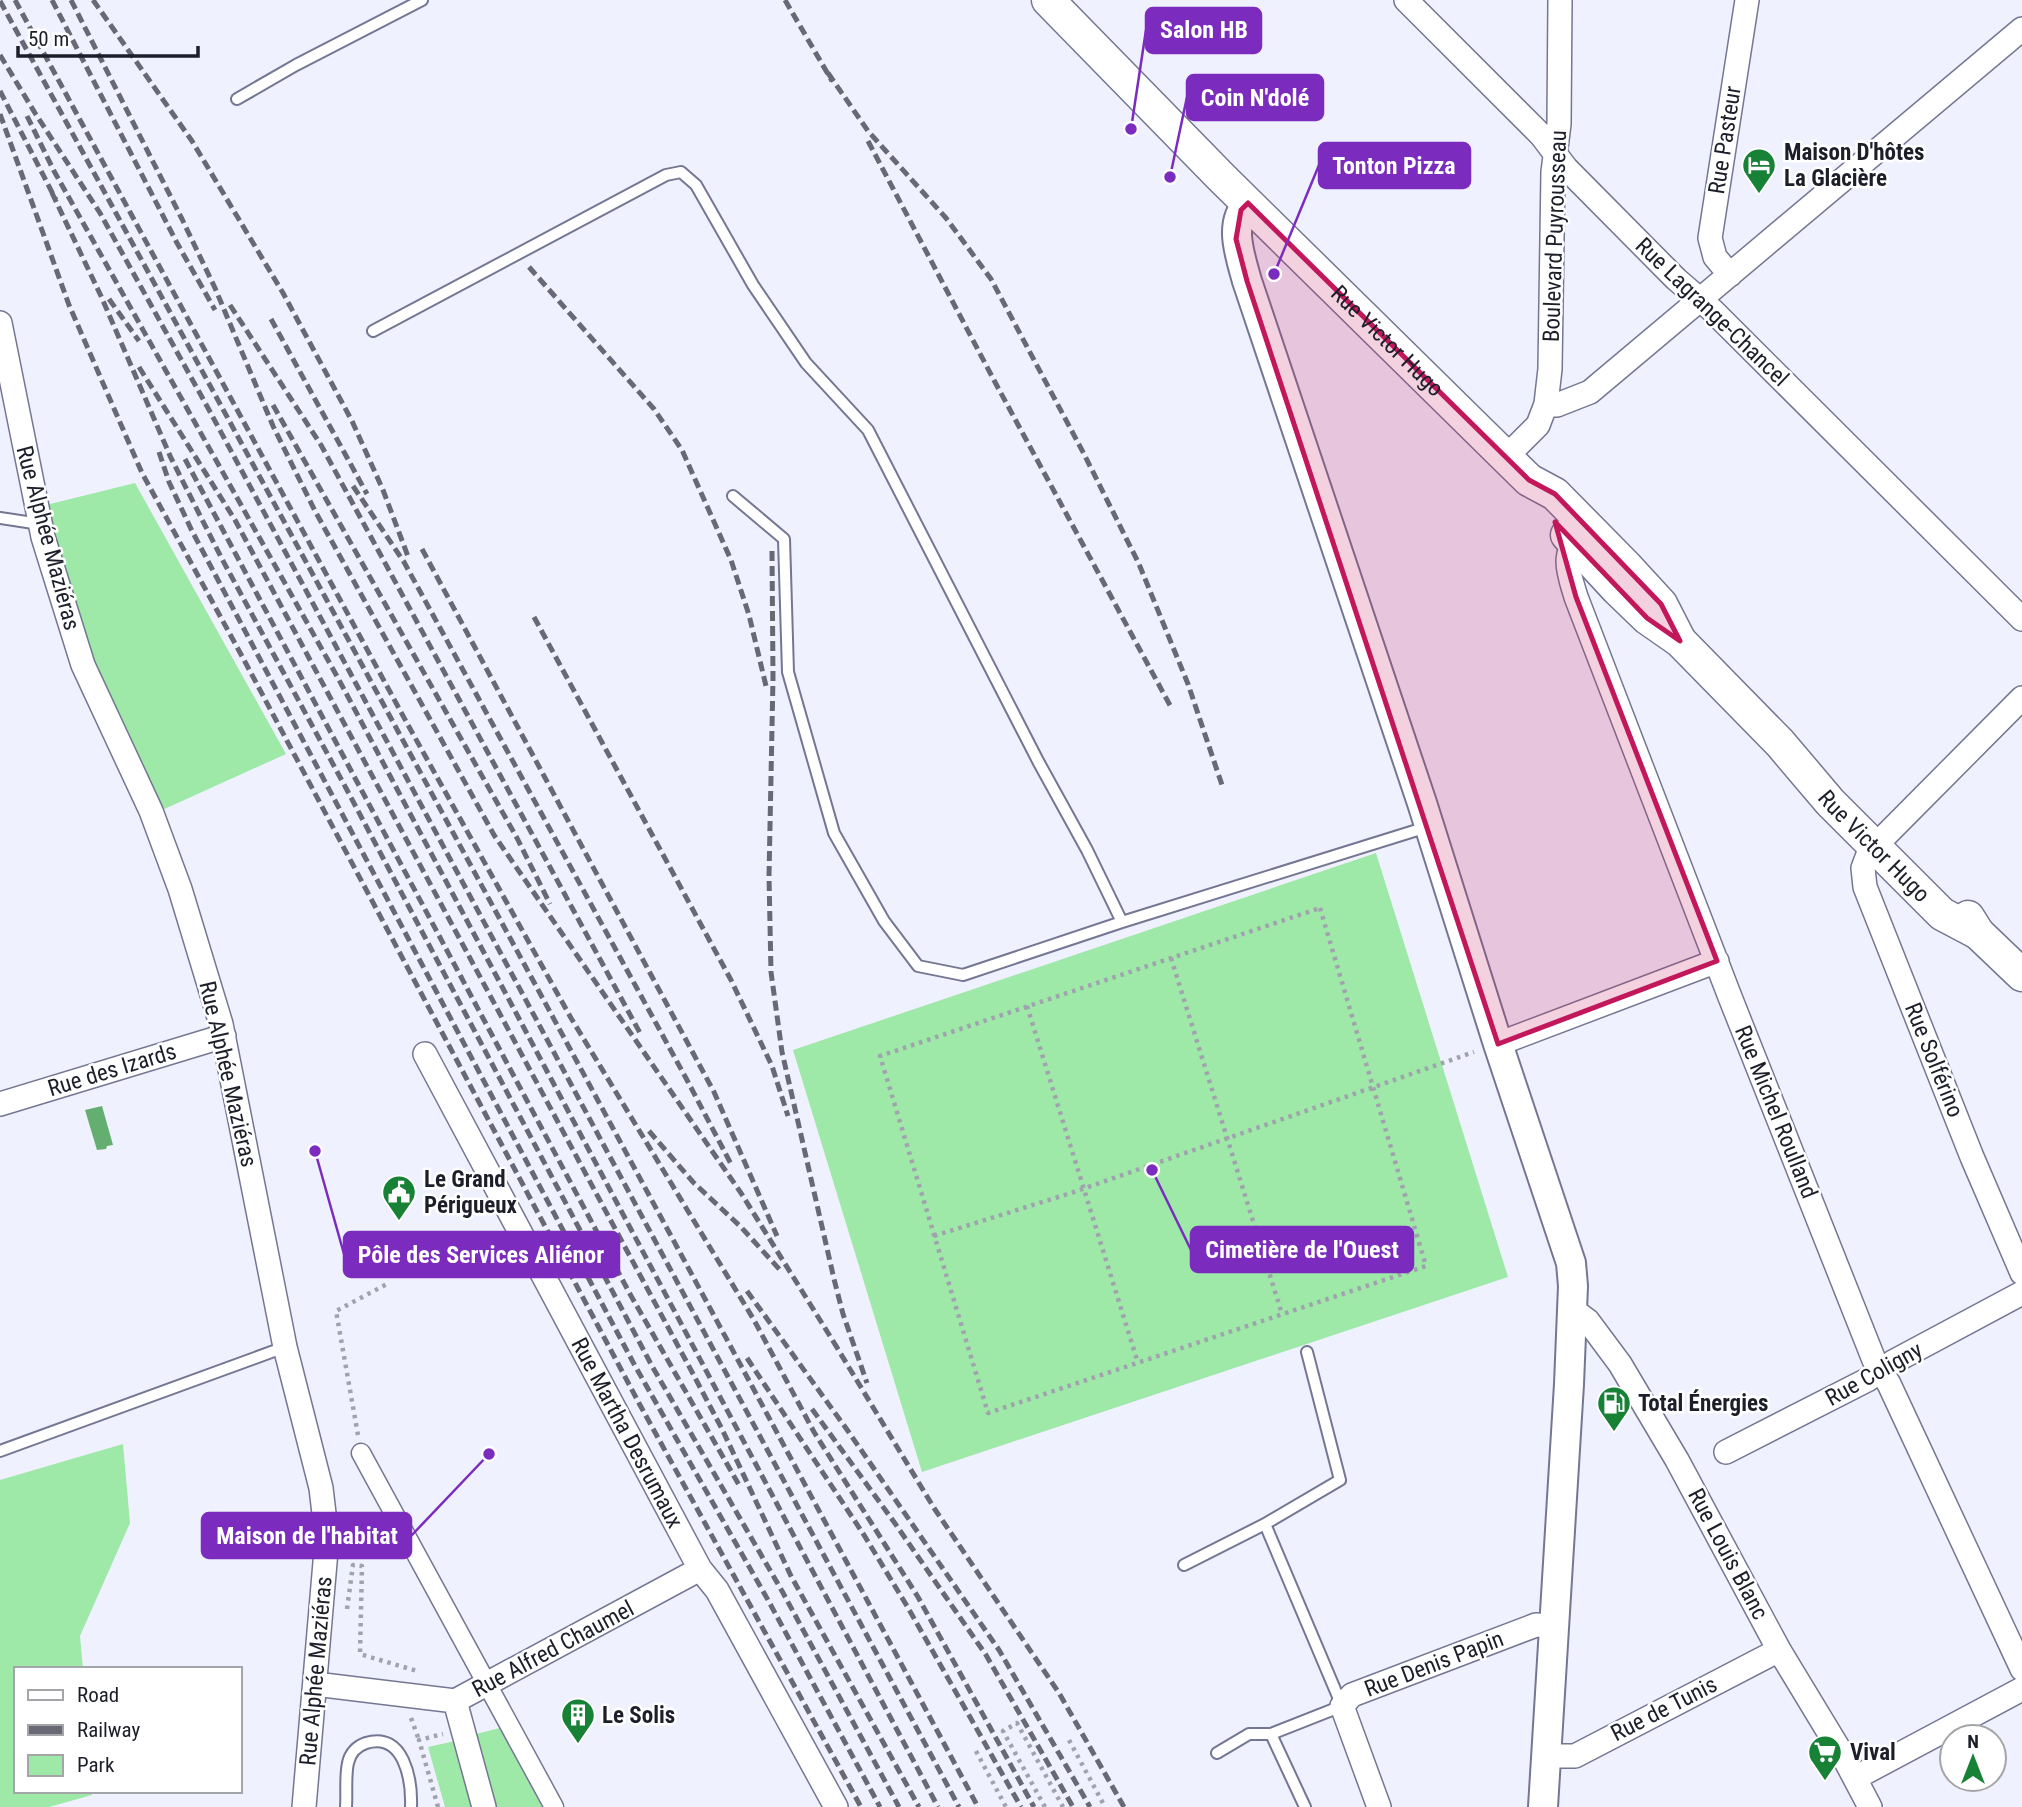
<svg xmlns="http://www.w3.org/2000/svg" width="2022" height="1807" font-family="'Roboto Condensed',sans-serif">
	<style>
		.green { fill: #9ee8a8 }
		.water { fill: #64af70 }
		.lines { fill: none; stroke-linecap: round; stroke-linejoin: round }
		.service-casing { stroke: #747793; stroke-width: 14 }
		.pedestrian-casing { stroke: #747793; stroke-width: 21 }
		.minor-casing { stroke: #747793; stroke-width: 26 }
		.tertiary-casing { stroke: #747793; stroke-width: 32 }
		.secondary-casing { stroke: #747793; stroke-width: 35 }
		.path { stroke: #a0a2ae; stroke-width: 4.5; stroke-dasharray: 3.5 5; stroke-linecap: butt }
		.service { stroke: #fff; stroke-width: 10 }
		.pedestrian { stroke: #fff; stroke-width: 18 }
		.minor { stroke: #fff; stroke-width: 23 }
		.tertiary { stroke: #fff; stroke-width: 28 }
		.secondary { stroke: #fff; stroke-width: 32 }
		.rail { stroke: #686975; stroke-width: 5; stroke-dasharray: 10 5; stroke-linecap: butt }
		.marked { fill: #c2185b; fill-opacity: 0.2; stroke: #c2185b; stroke-width: 5; stroke-linejoin: round }
		.labels { text-anchor: middle; dominant-baseline: central; stroke-width: 5; stroke-linejoin: round; paint-order: stroke }
		.street-label { font-size: 23px; fill: #1c1e29; stroke: #fff }
		.poi-label { font-size: 23px; font-weight: bold; fill: #1c1e29; stroke: #fff; text-anchor: start }
		.leader { fill: none; stroke: #7b2cbf; stroke-width: 2.5 }
		.callout-dot { fill: #7b2cbf; stroke: #fff; stroke-width: 2.5 }
		.callout { fill: #7b2cbf; stroke: #7b2cbf; stroke-width: 2.5 }
		.callout-label { font-size: 24px; text-anchor: middle; font-weight: bold; fill: #fff }
	</style>
	<rect width="100%" height="100%" fill="#f0f1fe"/>
	<path class="green" d="M135,483L286,754L160,811L80,631L46,505Z
		M1376,853L1508,1277L922,1472L793,1050Z
		M123,1444L130,1523L80,1636L83,1669H16V1791H92V1795L49,1807H0V1480Z
		M500,1728L544,1807H495L476,1734Z
		M455,1741L473,1807H445L428,1747Z"/>
	<path class="water" d="M102,1106L113,1145L107,1146L106,1149L97,1150L85,1110Z"/>
	<g class="lines">
		<g class="service-casing">
			<path id="service" d="M237,99L296,65L422,0
				M373,331L666,175L681,172L696,185L753,285L806,363L868,430L1038,761L1087,850L1122,922
				M733,496L784,539L788,672L834,833L884,921L918,966L963,975L1122,922L1427,827
				M0,518L40,524
				M0,1451L285,1347
				M1184,1565L1265,1524L1340,1480L1307,1352
				M1271,1734L1305,1807
				M1217,1753L1249,1734H1271L1342,1706L1265,1524
				M346,1807C347,1793 345,1776 348,1763C350,1753 357,1746 366,1743C404,1731 412,1780 411,1807"/>
		</g>
		<g class="pedestrian-casing">
			<path id="pedestrian" d="M361,1453L554,1807"/>
		</g>
		<g class="minor-casing">
			<path id="minor" d="M1406,0L1541,135L1566,168L1676,279L1712,310L2022,619
				M1730,275L1715,257L1710,238L1747,0
				M0,323L43,537L83,665L151,811L180,889L221,1024L285,1347L321,1488L327,1539L304,1807
				M1546,404L1557,405L1590,392L2022,29
				M1506,457L1538,425L1546,404L1550,369L1553,172L1559,124L1560,0
				M1587,538C1557,547 1570,576 1576,597L1730,997L1874,1360L1889,1384L2022,1669
				M2022,698L1869,852L1863,868L1865,887L1972,1157L2022,1273
				M1498,1044L1717,961
				M425,1054L700,1569L717,1590L836,1807
				M0,1104L224,1036
				M1572,1314L1580,1315L1588,1321L1620,1364L1677,1460L1779,1650L1842,1754L1870,1807
				M1726,1452L1867,1380L1893,1362L2022,1293
				M315,1684L455,1701L700,1569
				M455,1701L484,1807
				M1546,1756H1575L1779,1650
				M1855,1778L2022,1689
				M1379,1807L1342,1706L1352,1695L1536,1625L1554,1626"/>
		</g>
		<g class="tertiary-casing">
			<path id="tertiary" d="M1248,203C1228,224 1240,255 1247,281L1422,803L1498,1044L1571,1263L1573,1286L1569,1384L1543,1807"/>
		</g>
		<g class="secondary-casing">
			<g id="secondary">
				<path id="s1" d="M1048,0L1221,177L1529,480L1555,494L1627,567L1661,604L1680,641"/>
				<path id="s2" d="M1567,535L1617,589L1647,618L1680,641L1780,743L1830,802L1942,914L1978,933"/>
				<path d="M1968,917L1978,933L2022,975"/>
			</g>
		</g>
		<path class="path" d="M1320,908L1426,1266L988,1413L880,1056Z
			M1171,958L1282,1314
			M1027,1006L1138,1363
			M934,1236L1071,1193L1474,1052
			M358,1435L336,1311L387,1284
			M347,1609L353,1565L362,1566L360,1654L417,1671
			M411,1718L419,1740
			M1069,1740L1105,1807
			M976,1751L1006,1807
			M438,1807L419,1740L443,1734
			M1045,1807L1003,1731L1017,1723L1063,1807"/>
		<use href="#service" class="service"/>
		<use href="#pedestrian" class="pedestrian"/>
		<use href="#minor" class="minor"/>
		<use href="#tertiary" class="tertiary"/>
		<use href="#secondary" class="secondary"/>
		<path class="rail" d="M15,0L408,725L571,1018L754,1320L814,1432L918,1597L1034,1807
			M52,0L177,243L215,310
			M71,0L182,219L215,288L273,426L315,511L494,835L741,1193L838,1349
			M93,0L192,141L283,293L352,421L383,490L409,559
			M785,0L832,81
			M0,1C329,602 655,1204 978,1807
			M0,55L35,113L100,213L208,408L959,1807
			M828,73L868,131L946,218L991,279L1084,454L1139,564L1188,684L1223,788
			M0,91L56,200
			M0,114L69,305L142,473L243,658L640,1405L861,1807
			M27,116L54,171L338,678L938,1807
			M868,141L996,384L1172,709
			M52,193L101,296L171,458L222,559L347,790L652,1366L782,1591L899,1807
			M529,267L654,409L682,450L731,560L749,615L766,686
			M109,299L139,341
			M230,305L321,445L640,1033
			M271,319L367,494
			M139,367L235,520L692,1372L722,1429L791,1576L919,1807
			M273,405L517,838L550,904
			M159,452L169,482L192,531L634,1364L768,1600L880,1807
			M185,459L630,1294L739,1485
			M353,486L404,562L687,1080L731,1164
			M422,549L714,1092L777,1236
			M772,551L773,678L769,876L771,972L782,1052L834,1279L843,1314L867,1383
			M534,617L731,980L772,1066L788,1116
			M649,1131L693,1182L740,1226L781,1271
			M747,1291L848,1431L999,1650L1090,1807
			M833,1341L934,1508L1059,1693L1124,1807
			M747,1358L864,1535L907,1606L1021,1807
			M812,1409L894,1522L986,1655L1073,1807"/>
	</g>
	<path class="marked" d="M1248,203L1529,480L1555,494L1661,604L1680,641L1647,618L1555,522L1576,597L1717,961L1498,1044L1247,281L1236,239L1241,210Z"/>
	<defs>
		<g id="hotel-pin" transform="scale(1.75)"><path d="M0 17L-7.5 6A9.5 9.5 0 1 1 7.5 6Z" fill="#178136" stroke="#fff"/><path d="M-6-4.5h1.5V1H6V5H4.5V3h-9V5H-6ZM-4 0a1.8 1.8 0 1 1 3.6 0ZM.5 0V-2.5h3Q6-2.5 6 0Z" fill="#fff"/></g>
		<g id="civic-pin" transform="scale(1.75)"><path d="M0 17L-7.5 6A9.5 9.5 0 1 1 7.5 6Z" fill="#178136" stroke="#fff"/><path d="M-.6-6.5H3V-4.5H.6V-3L4-1V1h2V6H-6V1h2V-1L-.6-3ZM-1.2 2.5V6h2.4V2.5Z" fill="#fff"/></g>
		<g id="fuel-pin" transform="scale(1.75)"><path d="M0 17L-7.5 6A9.5 9.5 0 1 1 7.5 6Z" fill="#178136" stroke="#fff"/><path d="M-5.5-6h7V0h2V4h1.3V-2.5L3-4.5l.8-.8L6-3V5H2.5V1h-1V6h-7ZM-4.2-4.7v3.2H.2V-4.7Z" fill="#fff"/></g>
		<g id="building-pin" transform="scale(1.75)"><path d="M0 17L-7.5 6A9.5 9.5 0 1 1 7.5 6Z" fill="#178136" stroke="#fff"/><path d="M-4-6H4V6H1V3H-1V6H-4ZM-2.5-4.3h1.7v1.8h-1.7ZM.8-4.3h1.7v1.8H.8ZM-2.5-1h1.7V.8h-1.7ZM.8-1h1.7V.8H.8Z" fill="#fff"/></g>
		<g id="supermarket-pin" transform="scale(1.75)"><path d="M0 17L-7.5 6A9.5 9.5 0 1 1 7.5 6Z" fill="#178136" stroke="#fff"/><path d="M-6-5.5h2.5l.6 2H6L4.5 2H-2.5L-4.4-4H-6ZM-1.5 3.2a1.3 1.3 0 1 0 .1 0ZM3 3.2a1.3 1.3 0 1 0 .1 0Z" fill="#fff"/></g>
	</defs>
	<g fill-rule="evenodd">
		<use href="#hotel-pin" x="1759" y="165"/>
		<use href="#civic-pin" x="399" y="1192"/>
		<use href="#fuel-pin" x="1614" y="1403"/>
		<use href="#building-pin" x="578" y="1715"/>
		<use href="#supermarket-pin" x="1825" y="1752"/>
	</g>
	<g class="labels">
		<g class="street-label">
			<text transform="translate(1725 140) rotate(-81)">Rue Pasteur</text>
			<text transform="translate(1555 236) rotate(-88)">Boulevard Puyrousseau</text>
			<text transform="translate(1712 312) rotate(44)">Rue Lagrange-Chancel</text>
			<text stroke="none"><textPath href="#s1" startOffset="481">Rue Victor Hugo</textPath></text>
			<text transform="translate(48 538) rotate(75)">Rue Alphée Maziéras</text>
			<text stroke="none"><textPath href="#s2" startOffset="438">Rue Victor Hugo</textPath></text>
			<text transform="translate(1934 1060) rotate(68)">Rue Solférino</text>
			<text transform="translate(112 1070) rotate(-17)">Rue des Izards</text>
			<text transform="translate(228 1074) rotate(77)">Rue Alphée Maziéras</text>
			<text transform="translate(1776 1112) rotate(68)">Rue Michel Roulland</text>
			<text transform="translate(1874 1374) rotate(-29)">Rue Coligny</text>
			<text transform="translate(627 1433) rotate(62)">Rue Martha Desrumaux</text>
			<text transform="translate(1728 1554) rotate(62)">Rue Louis Blanc</text>
			<text transform="translate(553 1649) rotate(-28)">Rue Alfred Chaumel</text>
			<text transform="translate(1434 1664) rotate(-21)">Rue Denis Papin</text>
			<text transform="translate(316 1671) rotate(-85)">Rue Alphée Maziéras</text>
			<text transform="translate(1664 1709) rotate(-27)">Rue de Tunis</text>
		</g>
		<g class="poi-label">
			<text x="1784" y="152">Maison D'hôtes<tspan x="1784" dy="26">La Glacière</tspan></text>
			<text x="424" y="1179">Le Grand<tspan x="424" dy="26">Périgueux</tspan></text>
			<text x="1638" y="1403">Total Énergies</text>
			<text x="602" y="1715">Le Solis</text>
			<text x="1850" y="1752">Vival</text>
		</g>
	</g>
	<path class="leader" d="M1131 129L1146 30M1170 177L1187 97M1274 274L1319 165M1152 1170L1191 1250M315 1151L344 1254M489 1454L411 1536"/>
	<g class="callout-dot">
		<circle cx="1131" cy="129" r="7"/>
		<circle cx="1170" cy="177" r="7"/>
		<circle cx="1274" cy="274" r="7"/>
		<circle cx="1152" cy="1170" r="7"/>
		<circle cx="315" cy="1151" r="7"/>
		<circle cx="489" cy="1454" r="7"/>
	</g>
	<g class="callout">
		<rect x="1146" y="8" width="115" height="45" rx="7"/>
		<rect x="1187" y="75" width="136" height="45" rx="7"/>
		<rect x="1319" y="143" width="151" height="45" rx="7"/>
		<rect x="1191" y="1227" width="222" height="45" rx="7"/>
		<rect x="344" y="1232" width="275" height="45" rx="7"/>
		<rect x="202" y="1513" width="209" height="45" rx="7"/>
	</g>
	<g class="callout-label">
		<text x="1204" y="38">Salon HB</text>
		<text x="1255" y="106">Coin N'dolé</text>
		<text x="1394" y="174">Tonton Pizza</text>
		<text x="1302" y="1258">Cimetière de l'Ouest</text>
		<text x="481" y="1263">Pôle des Services Aliénor</text>
		<text x="307" y="1544">Maison de l'habitat</text>
	</g>
	<rect x="14" y="1667" width="228" height="126" fill="#ffffff" stroke="#a4a5a9" stroke-width="2"/>
	<rect x="28" y="1690" width="35" height="10" fill="#ffffff" stroke="#a4a5a9" stroke-width="2"/>
	<text x="77" y="1702" font-size="21" fill="#1c1e29">Road</text>
	<rect x="28" y="1725" width="35" height="10" fill="#686975" stroke="#a4a5a9" stroke-width="2"/>
	<text x="77" y="1737" font-size="21" fill="#1c1e29">Railway</text>
	<rect x="28" y="1755" width="35" height="21" fill="#9ee8a8" stroke="#a4a5a9" stroke-width="2"/>
	<text x="77" y="1772" font-size="21" fill="#1c1e29">Park</text>
	<g transform="translate(1973 1758)"><circle r="33" fill="#ffffff" stroke="#a4a5a9" stroke-width="2"/>
	<path d="M0-5L12 26L0 18L-12 26Z" fill="#178136"/>
	<text y="-10" font-size="19" font-weight="bold" text-anchor="middle" fill="#1c1e29">N</text>
	</g>
	<path d="M18 46v10h180v-10" fill="none" stroke="#1c1e29" stroke-width="3.5"/>
	<text x="28" y="46" font-size="21" fill="#1c1e29" stroke="#ffffff" stroke-width="5" paint-order="stroke">50 m</text>
</svg>
